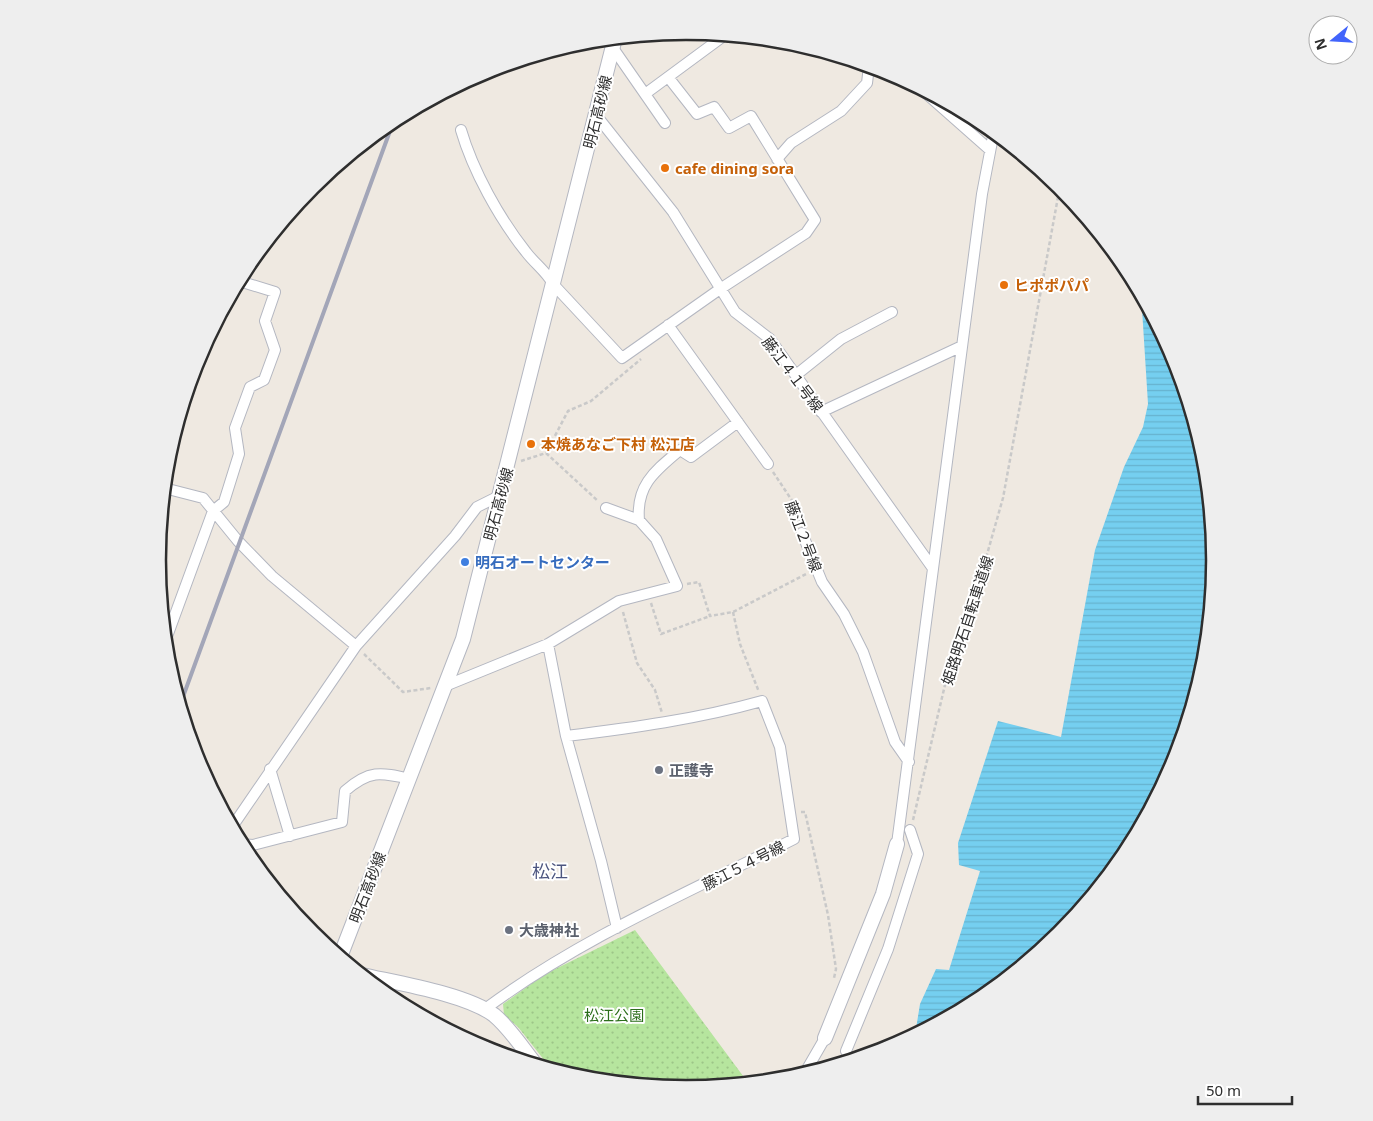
<svg xmlns="http://www.w3.org/2000/svg" width="1373" height="1121" font-family="'Noto Sans','Noto Sans JP',sans-serif">
	<style>
		.park { fill: url(#park-dots) }
		.water { fill: url(#water-rules) }
		.lines { fill: none; stroke-linecap: round; stroke-linejoin: round }
		.street-casing { stroke: #b4b7c1; stroke-width: 12 }
		.secondary-casing { stroke: #b4b7c1; stroke-width: 16 }
		.path { stroke: #c9c9c9; stroke-width: 2.5; stroke-dasharray: 4 2.5; stroke-linecap: butt }
		.street { stroke: #fff; stroke-width: 10 }
		.secondary { stroke: #fff; stroke-width: 14 }
		.rail { stroke: #a3a6b8; stroke-width: 4 }
		.food-dot { fill: #e8710a; stroke: #fff; stroke-width: 2 }
		.shop-dot { fill: #3f7fe0; stroke: #fff; stroke-width: 2 }
		.worship-dot { fill: #6b7280; stroke: #fff; stroke-width: 2 }
		.labels { text-anchor: middle; dominant-baseline: central; stroke-width: 4; stroke-linejoin: round; paint-order: stroke }
		.street-label { font-size: 15px; fill: #2e2e2e; stroke: #fff }
		.food-label { font-size: 15px; font-weight: bold; fill: #c56008; stroke: #fff; text-anchor: start }
		.shop-label { font-size: 15px; font-weight: bold; fill: #366cbe; stroke: #fff; text-anchor: start }
		.worship-label { font-size: 15px; font-weight: bold; fill: #5b616d; stroke: #fff; text-anchor: start }
		.park-label { font-size: 15px; fill: #2c6e1b; stroke: #fff }
		.quarter-label { font-size: 18px; fill: #4d5680; stroke: #fff }
		.rim { fill: none; stroke: #2e2e2e; stroke-width: 2.5 }
	</style>
	<defs>
		<pattern id="park-dots" width="8" height="8" patternUnits="userSpaceOnUse" patternTransform="scale(1.25)"><rect width="8" height="8" fill="#b6e59e"/><path d="M2 2h.1M6 6h.1" fill="none" stroke="#9dc588" stroke-width="1.8" stroke-linecap="round"/></pattern>
		<pattern id="water-rules" width="6" height="5" patternUnits="userSpaceOnUse" patternTransform="scale(1.25)"><rect width="6" height="5" fill="#75cff0"/><path d="M0 2.5h6" fill="none" stroke="#66b2ce"/></pattern>
	</defs>
	<rect width="100%" height="100%" fill="#efe9e1"/>
	<path class="park" d="M635,930L749,1084L686,1090L583,1080L552,1070L518,1027L504,1015L503,1004L545,974Z"/>
	<path class="water" d="M1141,293L1176,358L1206,458L1216,561L1206,664L1175,763L1126,855L1061,935L980,1001L915,1035L920,1004L936,969L949,970L980,871L959,865L958,843L998,721L1061,737L1095,550L1124,467L1143,427L1148,404Z"/>
	<g class="lines">
		<g class="street-casing">
			<path id="street" d="M613,48L665,123
				M921,89L990,150
				M645,94L725,35
				M596,115L673,212L735,312L770,339L932,567
				M461,130C473,171 499,218 526,252C535,264 546,271 553,284L622,358L720,289L806,233L815,220L751,116L729,128L714,107L697,114L668,77
				M777,159L791,143L841,111L867,83L869,66
				M668,325L768,464
				M796,375L841,339L892,312
				M821,412L962,346
				M164,488L203,498L238,541L272,576L356,646
				M639,520C636,485 655,471 680,450L691,457L738,422
				M802,533L822,582L844,614L863,652L895,742L909,762
				M165,642L213,511L224,502L239,454L235,428L250,387L264,380L275,350L265,321L275,292L239,281
				M548,644L566,736L601,861L617,928
				M445,686L548,644L619,601L677,586L656,539L639,520L606,508
				M270,769L290,836
				M232,827L356,646L455,536L477,507L501,495
				M241,844L253,845L342,822L345,791C369,770 380,772 410,779
				M897,844L982,194L994,131
				M485,1009C579,939 689,892 794,839L780,747L762,701C698,719 632,728 566,736
				M846,1051L888,949L918,854L910,830
				M803,1076L825,1038"/>
		</g>
		<g class="secondary-casing">
			<path id="secondary" d="M340,957L463,639L615,38
				M362,975C397,983 466,994 494,1015C510,1028 523,1049 536,1065
				M825,1038L883,894L897,844"/>
		</g>
		<path class="path" d="M546,453L598,501
			M521,461L546,453L568,411L591,401L641,359
			M773,472L793,502L799,522
			M687,584L699,582L710,616L733,612L806,574
			M651,603L661,634L710,616
			M623,612L637,663L655,690L662,713
			M733,612L740,644L759,692
			M364,654L403,692L431,688
			M801,812H805L828,915L836,969L834,978
			M913,820L949,668L984,565L1003,498L1060,186"/>
		<use href="#street" class="street"/>
		<use href="#secondary" class="secondary"/>
		<path class="rail" d="M180,705L394,120"/>
	</g>
	<g class="food-dot">
		<circle cx="665" cy="168" r="5"/>
		<circle cx="1004" cy="285" r="5"/>
		<circle cx="531" cy="444" r="5"/>
	</g>
	<circle class="shop-dot" cx="465" cy="562" r="5"/>
	<g class="worship-dot">
		<circle cx="659" cy="770" r="5"/>
		<circle cx="509" cy="930" r="5"/>
	</g>
	<g class="labels">
		<g class="street-label">
			<text transform="translate(597 112) rotate(-76)">明石高砂線</text>
			<text transform="translate(793 374) rotate(53)">藤江４１号線</text>
			<text transform="translate(498 504) rotate(-75)">明石高砂線</text>
			<text transform="translate(804 536) rotate(69)">藤江２号線</text>
			<text transform="translate(967 620) rotate(-72)">姫路明石自転車道線</text>
			<text transform="translate(743 865) rotate(-27)">藤江５４号線</text>
			<text transform="translate(367 887) rotate(-69)">明石高砂線</text>
		</g>
		<g class="food-label">
			<text x="675" y="168">cafe dining sora</text>
			<text x="1014" y="285">ヒポポパパ</text>
			<text x="541" y="444">本焼あなご下村 松江店</text>
		</g>
		<g class="shop-label">
			<text x="475" y="562">明石オートセンター</text>
		</g>
		<g class="worship-label">
			<text x="669" y="770">正護寺</text>
			<text x="519" y="930">大歳神社</text>
		</g>
		<g class="park-label">
			<text x="614" y="1015">松江公園</text>
		</g>
		<g class="quarter-label">
			<text x="550" y="871">松江</text>
		</g>
	</g>
	<path d="M0 0H1373V1121H0ZM166 560a520 520 0 1 1 1040 0a520 520 0 1 1-1040 0Z" fill="#eee" fill-rule="evenodd"/>
	<path class="rim" d="M166 560a520 520 0 1 1 1040 0a520 520 0 1 1-1040 0Z"/>
	<g transform="translate(1333 40) rotate(252)"><circle r="24" fill="#ffffff" stroke="#ababab"/>
	<path d="M0-4L9 19L0 12L-9 19Z" fill="#4264fb"/>
	<text y="-8" font-size="14" font-weight="bold" text-anchor="middle" fill="#2e2e2e">N</text>
	</g>
	<path d="M1198 1096v8h94v-8" fill="none" stroke="#2e2e2e" stroke-width="2.5"/>
	<text x="1206" y="1096" font-size="15" fill="#2e2e2e" stroke="#ffffff" stroke-width="4" paint-order="stroke">50 m</text>
</svg>
